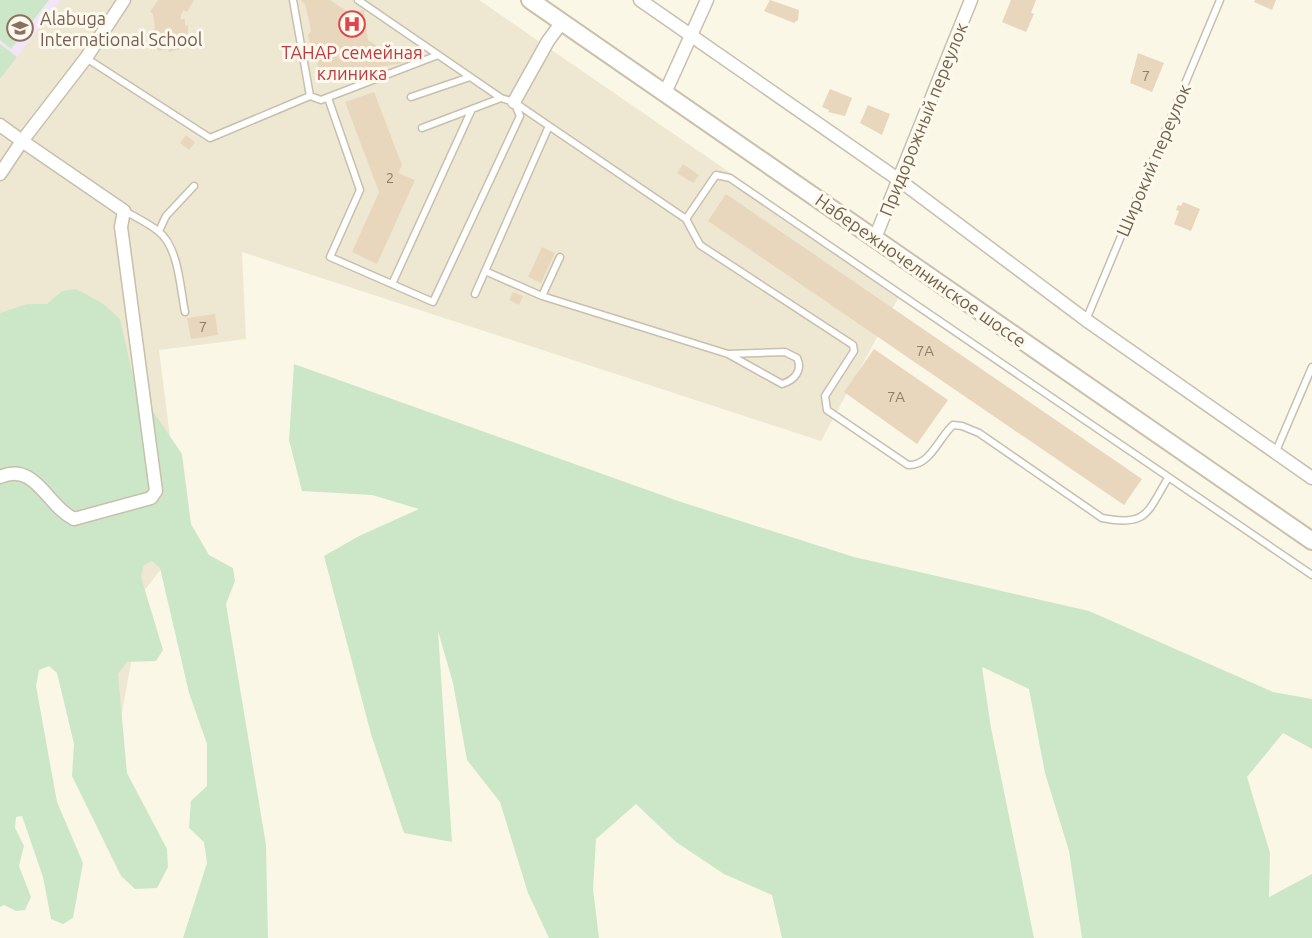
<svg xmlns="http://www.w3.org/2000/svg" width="1312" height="938" font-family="Ubuntu,sans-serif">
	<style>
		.residential { fill: #eee8d3 }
		.education { fill: #f4e4f7 }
		.green { fill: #cce7c7 }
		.building { fill: #e8d7bc }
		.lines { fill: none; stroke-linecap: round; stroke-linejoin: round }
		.service-casing { stroke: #c8bfac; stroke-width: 9 }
		.minor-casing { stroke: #c8bfac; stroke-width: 15 }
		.secondary-casing { stroke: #cbc0aa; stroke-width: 20 }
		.service { stroke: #fff; stroke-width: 6 }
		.minor { stroke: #fff; stroke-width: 12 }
		.secondary { stroke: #fff; stroke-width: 16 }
		.labels { text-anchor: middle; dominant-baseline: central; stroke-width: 6; stroke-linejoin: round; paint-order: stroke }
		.number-label { font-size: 15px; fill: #8f7f6a }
		.education-label { font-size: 18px; fill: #785e54; stroke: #fdfaed; text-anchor: start }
		.health-label { font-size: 18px; fill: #be3a42; stroke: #fdfaed }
		.street-label { font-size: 18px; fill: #71624e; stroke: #fdfaed }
	</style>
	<rect width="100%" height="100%" fill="#faf7e7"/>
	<path class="residential" d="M0,0H479L902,291L821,441L242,252L246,339L159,350L183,540L144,591L118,735L34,581L0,617Z"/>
	<path class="education" d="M0,0H61L0,79Z"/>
	<path class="green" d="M0,0H49L11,49L0,40Z
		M0,44L17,57L0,79Z
		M76,289L102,303L120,319L135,385L182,454L191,524L209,555L233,568L235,581L226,604L266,845L268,938H183L207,863L204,842L189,828L191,801L207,786V744L189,693L160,568L152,561L144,565L141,577L163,650L156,661L127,662L118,674L127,773L167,849L168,867L157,888L135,889L121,876L72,776L74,744L57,673L49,666L39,670L36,686L57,802L83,863L73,918L63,924L51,919L43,877L22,816L16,817L15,828L24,846L19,866L31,897L25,910L16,911L4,905L0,907V313L27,304H47L62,291Z
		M294,364L681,502L854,557L1089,611L1273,692L1312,699V749L1283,733L1247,777L1270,853L1269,897L1312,874V938H1082L1069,851L1045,773L1029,689L982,667L991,728L1034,938H782L772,895L724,874L676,842L636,804L596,839L593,889L599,938H549L528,893L500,802L467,760L453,683L438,631L452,842L404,833L371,734L324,556L359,536L419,509L372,495L302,491L289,440Z"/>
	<path class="building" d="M158,0H194L187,12L184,10L181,15V19H185V26L188,25V47L169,52L168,49L158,51L152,30L155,29L153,14L150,12Z
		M300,0H330L348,12L364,10L368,40L403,63L319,77L317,61L312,58L308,35L311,31L309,21L305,4Z
		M770,0L799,10L798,20L794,23L764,11Z
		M1011,0H1036L1031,13L1034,14L1026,32L1002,22Z
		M1255,0H1276L1272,10L1254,2Z
		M1138,53L1164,63L1152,92L1130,83Z
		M830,89L852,98L845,116L828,112L829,110L822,107Z
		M374,92L402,165L398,173L415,180L377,264L352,252L379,192L345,102Z
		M868,105L890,114L882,135L860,123Z
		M186,135L195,142L189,150L180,143Z
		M683,164L699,175L693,183L677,173Z
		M726,194L1142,479L1124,505L708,221Z
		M1183,202L1200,209L1191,231L1174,224L1179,211L1176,210L1178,205L1181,206Z
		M542,247L555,253L541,283L528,277Z
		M513,292L523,296L519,305L509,300Z
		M215,314L218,335L191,339L187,318Z
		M874,349L948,400L917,444L844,392Z"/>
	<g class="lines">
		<g class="service-casing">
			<path id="service" d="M293,0L310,96L321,100L438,55
				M358,0L501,98L514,102L549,126L475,294
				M86,58L210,138L310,96
				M411,97L470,77
				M328,98L360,190L330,257L433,302L520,116L514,102
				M549,126L686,219L700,245L853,345L854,351L825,396L827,410L908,465C930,466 938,439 953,425L962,426L979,433L1102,518C1147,527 1147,513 1168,478
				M422,128L501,98
				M125,211C135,217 148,223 158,231C179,247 180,288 185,312
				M686,219L716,175L730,178L1312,575
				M159,231L166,216L194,186
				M485,271L542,296L728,354
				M392,284L472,109
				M542,296L560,257
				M1086,320L1220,0
				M785,352L797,358C803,370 795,380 782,384L728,354Z
				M1276,451L1312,367"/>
		</g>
		<g class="minor-casing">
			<path id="minor" d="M640,0L899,180L1086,320L1312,478
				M665,93L707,0
				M514,102L548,41L562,22
				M0,125L22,141L86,58L124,0
				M0,174L22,141L124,211L121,227L156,491L151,498L74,519C47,506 35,461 0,477
				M875,238L971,0"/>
		</g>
		<g class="secondary-casing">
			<path id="secondary" d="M530,0L1312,541"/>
		</g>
		<use href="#service" class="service"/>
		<use href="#minor" class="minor"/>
		<use href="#secondary" class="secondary"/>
	</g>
	<defs>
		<g id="hospital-ring" transform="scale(1.35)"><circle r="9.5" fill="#fdfaed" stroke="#e0444e" stroke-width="1.5"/><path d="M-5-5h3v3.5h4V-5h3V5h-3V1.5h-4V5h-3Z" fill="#e0444e"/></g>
		<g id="school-ring" transform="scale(1.35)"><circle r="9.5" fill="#fdfaed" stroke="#8d6e63" stroke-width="1.5"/><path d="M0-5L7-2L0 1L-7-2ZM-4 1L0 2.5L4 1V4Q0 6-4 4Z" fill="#8d6e63"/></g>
	</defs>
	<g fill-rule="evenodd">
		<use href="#hospital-ring" x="352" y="24"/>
		<use href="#school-ring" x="20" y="28"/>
	</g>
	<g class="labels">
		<g class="number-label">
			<text x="1146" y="75">7</text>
			<text x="390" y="177">2</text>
			<text x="203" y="326">7</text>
			<text x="925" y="350">7А</text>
			<text x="896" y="396">7А</text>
		</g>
		<g class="education-label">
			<text x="40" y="18">Alabuga<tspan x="40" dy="21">International School</tspan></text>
		</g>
		<g class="health-label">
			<text x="352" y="52">ТАНАР семейная<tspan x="352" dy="21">клиника</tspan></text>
		</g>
		<g class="street-label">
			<text transform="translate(923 119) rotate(-68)">Придорожный переулок</text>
			<text transform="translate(1153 160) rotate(-67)">Широкий переулок</text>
			<text transform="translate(921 270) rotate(35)">Набережночелнинское шоссе</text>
		</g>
	</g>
</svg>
